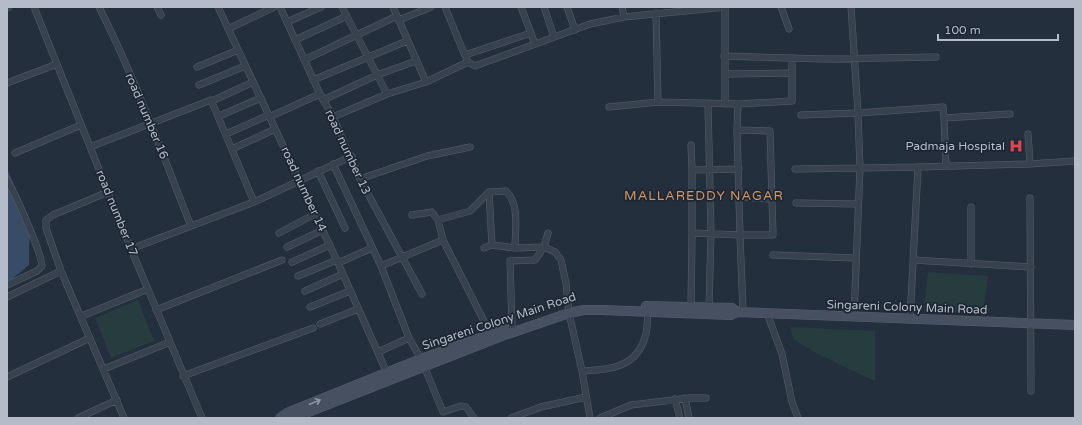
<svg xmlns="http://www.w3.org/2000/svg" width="1082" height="425" font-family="'Varela Round',sans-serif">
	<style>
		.green { fill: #263c3f }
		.water { fill: #394c67 }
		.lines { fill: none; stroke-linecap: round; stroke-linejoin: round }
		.street-casing { stroke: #565f6c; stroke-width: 7 }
		.secondary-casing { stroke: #565f6c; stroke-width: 10 }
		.street { stroke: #38414e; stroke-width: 6 }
		.secondary { stroke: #465061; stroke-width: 9 }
		.oneway { stroke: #8e96a5 }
		.labels { text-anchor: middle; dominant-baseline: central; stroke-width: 3.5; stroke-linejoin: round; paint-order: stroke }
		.street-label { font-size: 12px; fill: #b4bcc9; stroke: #1d2633 }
		.poi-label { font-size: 12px; fill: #b4bcc9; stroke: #1d2633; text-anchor: end }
		.neighbourhood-label { font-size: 13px; letter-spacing: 1px; fill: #d59563; stroke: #1d2633 }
	</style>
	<rect width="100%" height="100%" fill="#242f3e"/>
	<path class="green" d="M928,272L988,276L983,314L924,310Z
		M138,300L154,341L111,358L95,318Z
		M790,327L875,331V381C847,368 819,356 793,339Z"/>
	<path class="water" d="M7,169L29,218L31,228L29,245V265L7,283Z"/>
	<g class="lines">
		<g class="street-casing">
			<path id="street" d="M34,7L131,249L202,418
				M99,7C135,78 162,153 191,226
				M157,7L161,15
				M218,7L338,263L387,373
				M280,7L320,94L333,117L360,179L422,294
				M342,7L387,94
				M393,7L426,82
				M445,7L466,58
				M521,7L535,44
				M544,7L554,37
				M567,7L575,30
				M622,7L624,17
				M781,7L789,29
				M851,7L858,113L943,107L944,118L1010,114
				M7,8L9,7
				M656,13L658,102
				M399,20L431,7
				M287,22L321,7
				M228,29L274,7
				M295,40L347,16
				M465,55L531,33
				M724,56L824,59L936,57
				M304,60L397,16
				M197,67L238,50
				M725,74L792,73
				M313,80L407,41
				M7,83L57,64
				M199,85L245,66
				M323,100L377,75L416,61
				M212,101L253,82
				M708,104L711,233L709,307
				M738,104L792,101V58
				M609,107L658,102L738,104L737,130L740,235L692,233L691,309
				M219,116L261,98
				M269,117L320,94
				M333,117L387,94L426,82L468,62L475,66L590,24L624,17L725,7V104
				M944,118L946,166
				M737,130L770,131L773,235H740L743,312
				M226,134L269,115
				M691,145L692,170
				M90,147L211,100L254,202
				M232,149L275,129
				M15,153L81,125
				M333,164L381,266L409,338L421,359
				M1030,164L1075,161
				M918,167L1030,164L1028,134
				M795,169L860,168L858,113L801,115
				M318,171L345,228
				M360,179L427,156L470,147
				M7,181C16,194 41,252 42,266L37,271L7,285
				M108,192L53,215L46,220V228L61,271L124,418
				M489,192L492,245
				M738,197L772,199
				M1030,198L1031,391
				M796,203L858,204
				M971,207V264
				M412,215L432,212L438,220L470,211L489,192L506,191C520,204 515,230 515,248
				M438,220L443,240L490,333
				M279,233L315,214
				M692,233V170L739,169
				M287,247L323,230
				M484,248L492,245L515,248L544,247L555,252L561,260L566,283L569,313L582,371L590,418
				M131,249L254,202L352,156
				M773,255L856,258
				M913,260L1031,267
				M292,262L330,245
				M338,263L372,248
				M381,266L443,240
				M298,276L337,260
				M305,291L343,274
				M7,297L61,271
				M310,307L350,291
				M156,310L282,260
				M767,313L782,354L792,402L798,418
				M82,316L148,289
				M854,317L860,168L918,167L910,319
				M320,324L358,309
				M512,327L510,261L535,260L544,247L548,233
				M378,352L409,338
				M424,366L443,412L461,406L466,407L474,418
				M104,369L170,342
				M582,371C612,369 637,368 646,334C648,326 647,317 648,309
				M183,376L313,328
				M7,377L90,338
				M685,398L689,418
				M675,399L680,418
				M78,418L117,400
				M511,418L541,407L586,397
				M600,418L631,405L690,398H706"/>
		</g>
		<g class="secondary-casing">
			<path id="secondary" d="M646,306L732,308L737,312
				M280,418L287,413L421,359L505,329
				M293,418L499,337L569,313L584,310H602L731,315L737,312L1075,325"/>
		</g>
		<use href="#street" class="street"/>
		<use href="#secondary" class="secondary"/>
	</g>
	<defs><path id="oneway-shaft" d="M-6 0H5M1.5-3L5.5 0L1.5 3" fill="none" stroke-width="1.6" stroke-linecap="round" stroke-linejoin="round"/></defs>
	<use class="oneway" href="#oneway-shaft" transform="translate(315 402) rotate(-22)"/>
	<defs>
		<g id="hospital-bare" transform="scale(1.08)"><path d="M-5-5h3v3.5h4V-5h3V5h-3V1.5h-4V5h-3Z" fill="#e0444e" stroke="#1d2633" stroke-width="2.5" paint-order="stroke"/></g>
	</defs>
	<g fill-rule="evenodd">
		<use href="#hospital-bare" x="1016" y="146"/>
	</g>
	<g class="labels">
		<g class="street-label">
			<text transform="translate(147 116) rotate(67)">road number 16</text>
			<text transform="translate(348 152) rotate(65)">road number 13</text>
			<text transform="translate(304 189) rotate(65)">road number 14</text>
			<text transform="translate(117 213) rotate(68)">road number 17</text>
			<text transform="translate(907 307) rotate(2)">Singareni Colony Main Road</text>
			<text transform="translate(499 321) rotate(-18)">Singareni Colony Main Road</text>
		</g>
		<g class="poi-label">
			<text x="1005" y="146">Padmaja Hospital</text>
		</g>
		<g class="neighbourhood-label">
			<text x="704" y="196">MALLAREDDY NAGAR</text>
		</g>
	</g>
	<rect width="1082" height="425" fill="none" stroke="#b4bcc9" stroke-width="16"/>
	<path d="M938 34v6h120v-6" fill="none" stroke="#b4bcc9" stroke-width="2"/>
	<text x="944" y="34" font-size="12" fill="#b4bcc9" stroke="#1d2633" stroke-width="3" paint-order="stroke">100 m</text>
</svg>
